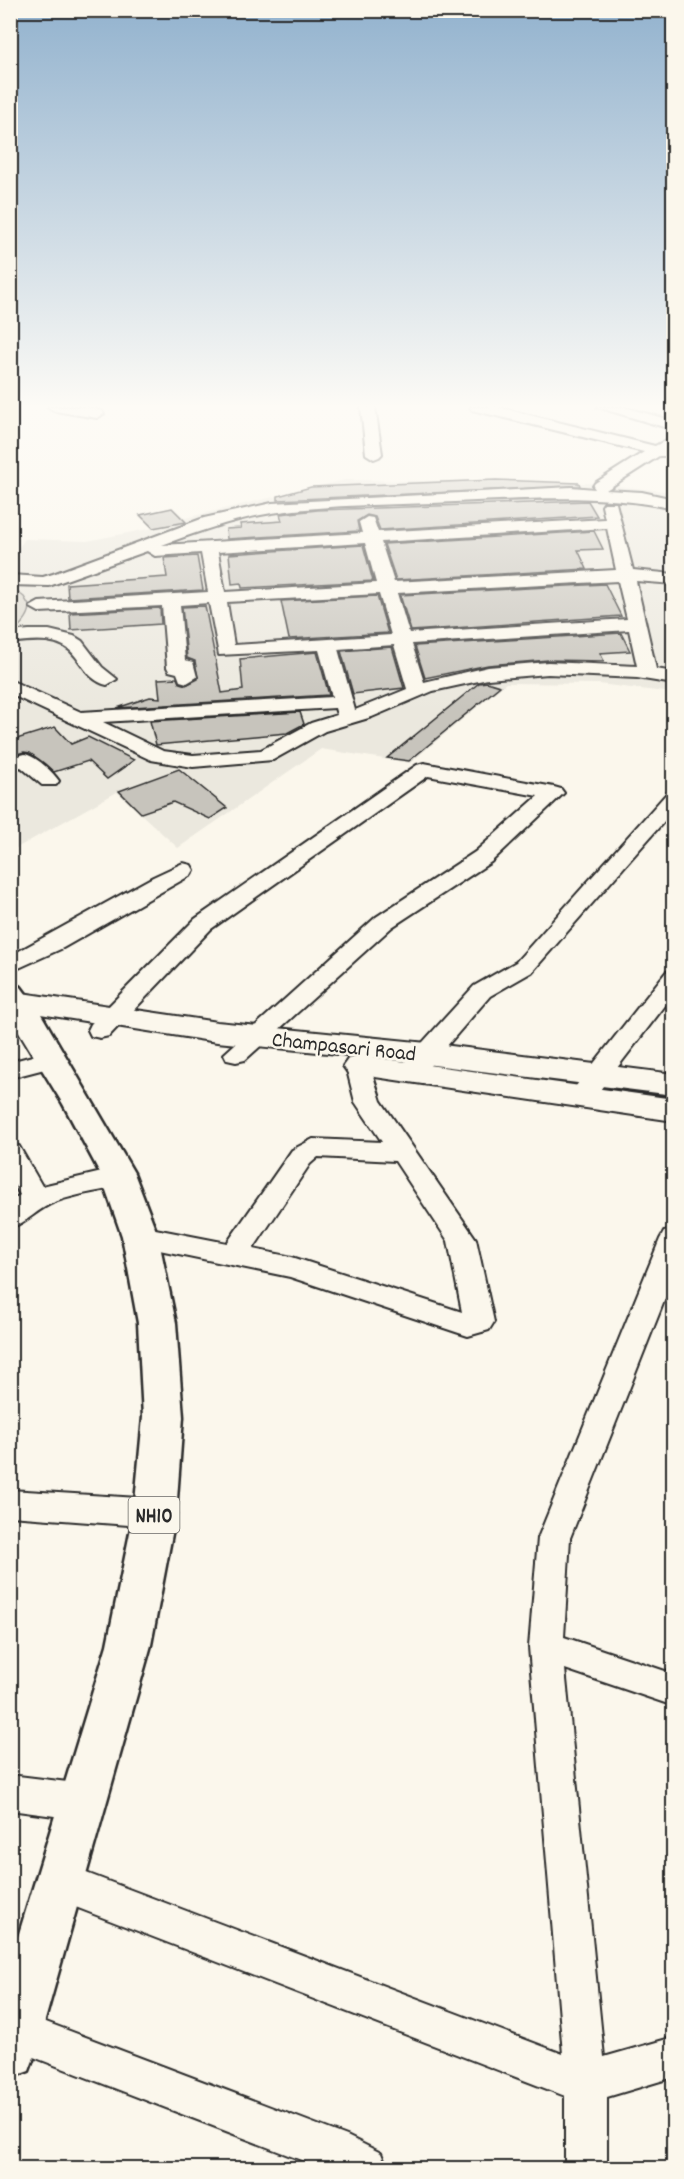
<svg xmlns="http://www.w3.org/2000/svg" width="684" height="2179" viewBox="0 0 684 2179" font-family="Dekko,sans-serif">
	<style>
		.built { fill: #ebe8de }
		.green { fill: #dddad0; stroke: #84827e; stroke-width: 1.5 }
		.building { fill: #c7c4bc; stroke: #2b2b2b; stroke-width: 1.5 }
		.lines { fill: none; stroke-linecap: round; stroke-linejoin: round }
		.minor-casing { stroke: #2b2b2b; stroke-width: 4 }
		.major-casing { stroke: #2b2b2b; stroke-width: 4 }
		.highway-casing { stroke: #2b2b2b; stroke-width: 5 }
		.minor { fill: #fbf7ec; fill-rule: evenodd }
		.major { fill: #fbf7ec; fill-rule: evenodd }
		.highway { fill: #fbf7ec; fill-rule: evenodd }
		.labels { text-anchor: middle; stroke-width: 5; stroke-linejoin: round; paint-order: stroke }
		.shield { fill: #fbf7ec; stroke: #696865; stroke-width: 1.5 }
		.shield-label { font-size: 21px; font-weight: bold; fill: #2b2b2b }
		.street-label { font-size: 22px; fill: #2b2b2b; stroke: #fbf7ec }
	</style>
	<rect width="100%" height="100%" fill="#fbf7ec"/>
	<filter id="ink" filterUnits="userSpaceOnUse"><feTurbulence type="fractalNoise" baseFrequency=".0167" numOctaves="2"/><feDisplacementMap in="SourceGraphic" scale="12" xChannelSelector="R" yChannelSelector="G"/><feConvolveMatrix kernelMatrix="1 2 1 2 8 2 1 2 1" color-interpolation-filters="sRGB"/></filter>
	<g filter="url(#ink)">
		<path class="built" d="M345,480L590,483L673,492V693L599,684L506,683L410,763L321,749L178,848L117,792L11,851L10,559L25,539L87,541L153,528L137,515L173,507L185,518Z"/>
		<path class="green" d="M11,587L24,597L30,607C29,618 20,626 11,633Z"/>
		<g class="building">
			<path d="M496,480L579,483L580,486L278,500V496L311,487Z"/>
			<path d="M588,501L597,516L380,530L375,517L367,515L357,521L359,531L227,539L226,529L241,528L240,524L282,521L280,514L318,510Z"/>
			<path d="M172,508L186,522L153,528L140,515Z"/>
			<path d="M594,531L603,549L578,550L587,569L396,580L384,544Z"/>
			<path d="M363,545L373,581L242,588L241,583L232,584L229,554Z"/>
			<path d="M197,556L203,590L68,598L67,584L167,577L164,558Z"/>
			<path d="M605,584L621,616L411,631L400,595Z"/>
			<path d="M377,596L388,633L289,639L281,601Z"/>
			<path d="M205,606L222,693L243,690L240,659L317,652L329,695L117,708L150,697L160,698L158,679L177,678L179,683L186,685L198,679L195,661L187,658L182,607Z"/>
			<path d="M160,608L161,624L71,630L70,613Z"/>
			<path d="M621,633L630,651L600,653L604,661L548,660L488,665L425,678L415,646Z"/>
			<path d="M392,647L404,688L353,694L341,651Z"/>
			<path d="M487,682L500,686L409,761L387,758L479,683Z"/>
			<path d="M300,712L304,724L287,733L156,745L150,721Z"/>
			<path d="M55,727L71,744L88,737L134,760L107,779L88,761L54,772L30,753L24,752L10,756V741Z"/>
			<path d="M179,769L227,808L210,819L173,802L141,813L119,791Z"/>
		</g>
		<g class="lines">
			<defs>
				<g id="minor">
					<path d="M48,407H85L102,411L104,414L97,418L55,411Z"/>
					<path d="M361,407H375L382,454L379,457L374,459L366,454Z"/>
					<path d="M470,407H497L655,446L674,436L670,456H659L606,490L642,492L674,499V509C601,493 528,499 455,502C394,505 332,504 272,513C234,519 198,532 162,545L362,533L359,522L367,517L373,518L378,532L605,519L602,506L604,503H616L633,570L674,574V584L636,581L656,669L674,672V684L637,678L548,674L488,679L433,691L372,717L325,731L273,760L193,767L151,760L10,694V680L81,712L332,697L319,650L219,655L209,603L180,605L185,660L193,662L197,677L187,683L180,681L177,673L169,671L167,667L162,606L39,612L30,607L39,602L208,592L201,553L155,556L147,551L49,586L10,585V575L43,577L53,574L204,518L272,503L571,487L595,489L593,486L595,483L644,452L472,410ZM607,528L616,570L394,582L381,542ZM365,543L376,583L225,592L218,552ZM618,581L627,619L409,633L397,593ZM379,594L391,635L234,645L227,602ZM629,630L637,666L548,662L488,667L424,682L412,644ZM394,645L407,689L355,710L338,649ZM335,708L337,715L311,723L261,750L193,755L163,751L103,722Z"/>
					<path d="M597,407H623L674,421V430Z"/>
					<path d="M29,630H49L74,636L82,641L102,667L117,679L107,685C91,681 86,670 76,657C61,636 33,640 10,643V632Z"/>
					<path d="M25,754C37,757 52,771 59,781L56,785H42L21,767L10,770V758Z"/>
					<path d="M424,763L554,787L561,789L564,793L491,862L392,927L245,1060L236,1062L227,1060L224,1054L376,917L475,852L538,796L428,776L211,929L109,1036L100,1038L91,1036L88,1030L91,1024L195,919L417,765Z"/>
					<path d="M674,791V810L532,972L490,996L421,1076L412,1078L403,1076L399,1070L403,1064L474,986L516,962L667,793Z"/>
					<path d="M183,863L191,865L194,870L191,875L63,948L10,972V956L153,877Z"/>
					<path d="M674,970V994L590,1103L581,1106L572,1103L568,1097L572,1091L666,972Z"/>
					<path d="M51,1051L60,1053L64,1059L60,1065L10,1078V1062Z"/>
					<path d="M359,1058L368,1060L381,1101L476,1239L494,1322L489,1330L468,1336L290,1277L140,1246L130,1243L126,1236L130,1229L140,1226L227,1243L292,1150L313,1139L382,1142L355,1102L346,1066L350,1060ZM318,1157L395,1161L448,1241L462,1312L292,1257L253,1249L310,1164Z"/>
					<path d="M10,1144L19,1146L42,1186L119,1168L129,1170L132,1177L129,1184C104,1191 78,1193 55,1202C38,1208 27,1223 10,1228V1201L20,1195L10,1178Z"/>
					<path d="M674,1229V1276L570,1538L564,1637L674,1674V1706L565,1669L604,2057L674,2037V2077L607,2097V2168H565V2096L60,1901L47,1895L41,1882L47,1869L60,1863L563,2054L529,1647L538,1538L660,1239L664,1232Z"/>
					<path d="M10,1490L155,1499L166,1503L171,1513L166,1523L155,1527L10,1516Z"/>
					<path d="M10,1775L84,1784L97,1790L102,1802L97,1814L84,1820L10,1810Z"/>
					<path d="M17,2011L347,2136L381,2153L387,2168H322L10,2048V2014Z"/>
				</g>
				<path id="major" d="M15,992L217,1022L427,1043L674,1074V1095L370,1057L674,1099V1121L348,1073L343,1066L348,1059L358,1056L217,1042L15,1010L10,1009V993Z"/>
				<path id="highway" d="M10,984L21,987L41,1014L134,1173L158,1236L176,1323L183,1417L176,1513L151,1645L36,2052L29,2071L10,2078V1963L107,1645L134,1513L143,1417L138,1323L122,1236L100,1173L63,1104L10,1017Z"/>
			</defs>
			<use href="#minor" class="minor-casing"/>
			<use href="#major" class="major-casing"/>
			<use href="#highway" class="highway-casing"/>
			<use href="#minor" class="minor"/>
			<use href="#major" class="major"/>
			<use href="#highway" class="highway"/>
		</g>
	</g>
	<linearGradient id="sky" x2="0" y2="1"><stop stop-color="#92b2ce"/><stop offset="0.57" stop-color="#fdfbf6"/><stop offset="1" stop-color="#fdfbf6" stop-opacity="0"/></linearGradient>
	<rect width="684" height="713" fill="url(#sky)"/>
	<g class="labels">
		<rect class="shield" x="128.5" y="1497" width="51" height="36" rx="4.5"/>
		<g class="shield-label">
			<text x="154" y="1522">NH10</text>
		</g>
		<g class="street-label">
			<text transform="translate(344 1045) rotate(6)" y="8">Champasari Road</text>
		</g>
	</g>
	<rect width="684" height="2179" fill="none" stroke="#fbf7ec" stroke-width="36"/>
	<rect x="18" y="18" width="648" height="2143" fill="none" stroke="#2b2b2b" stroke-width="2" filter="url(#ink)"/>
</svg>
